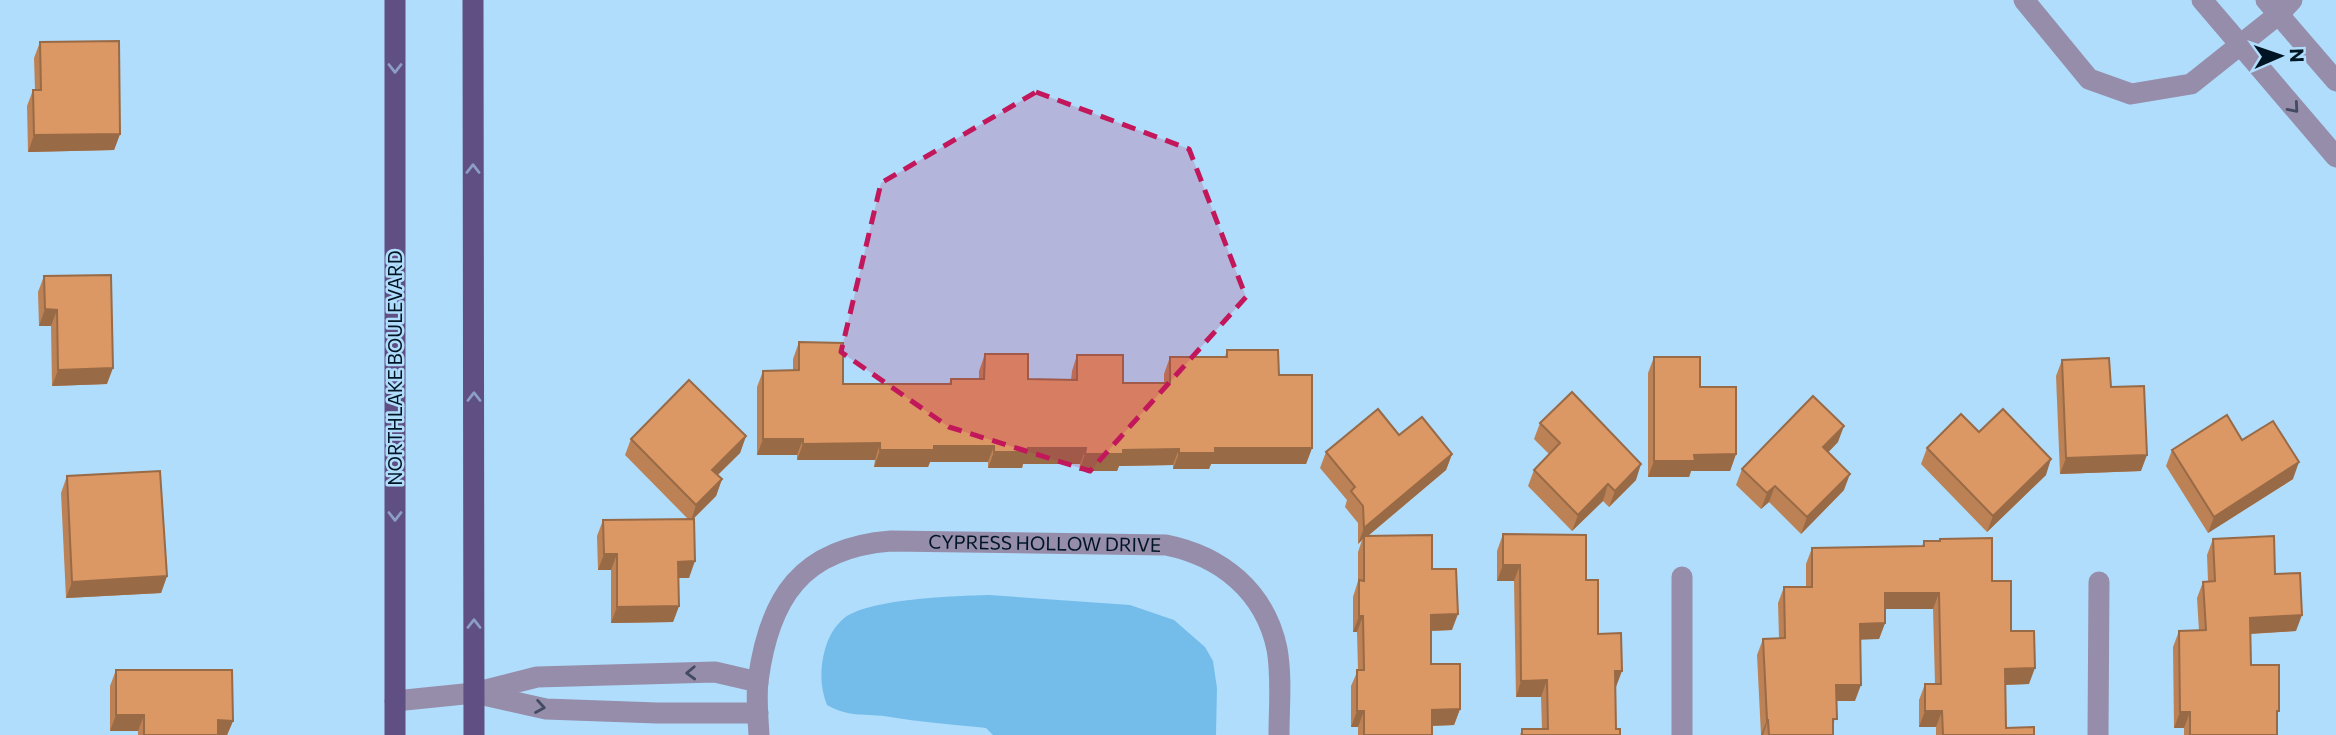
<svg xmlns="http://www.w3.org/2000/svg" width="2336" height="735" viewBox="0 0 2336 735" font-family="Commissioner,sans-serif">
	<style>
		.water { fill: #74bdeb }
		.lines { fill: none; stroke-linecap: round; stroke-linejoin: round }
		.minor { stroke: #958daa; stroke-width: 21 }
		.major { stroke: #5f4f83; stroke-width: 21 }
		.wall { fill: #bc8256 }
		.shaded-wall { fill: #996a46 }
		.building { fill: #db9764; stroke: #996a46; stroke-width: 2 }
		.oneway { stroke: #8c9dc6 }
		.oneway2 { stroke: #434b60 }
		.marked { fill: #c2185b; fill-opacity: 0.2; stroke: #c2185b; stroke-width: 5; stroke-dasharray: 14 9; stroke-linejoin: round }
		.labels { text-anchor: middle; stroke-width: 5; stroke-linejoin: round; paint-order: stroke }
		.street-label { font-size: 19px; fill: #001523; stroke: #b0ddfc }
	</style>
	<rect width="100%" height="100%" fill="#b0ddfc"/>
	<path class="water" d="M989,595L1130,605L1174,620L1205,647L1213,661L1217,688L1216,735H993L986,728L977,727C948,724 919,722 890,717C866,713 849,718 827,705C821,690 820,674 823,658C826,643 831,630 842,620C865,598 958,596 989,595Z"/>
	<g class="lines">
		<g class="minor">
			<path d="M2024,0L2089,79L2131,94L2191,84L2279,14L2292,0"/>
			<path d="M2202,0L2336,157"/>
			<path d="M2266,0L2336,81"/>
			<path d="M1682,577V735"/>
			<path d="M479,694L546,709L657,713H758"/>
			<path d="M395,701L474,693L537,677L715,672L758,682"/>
			<path id="s1" d="M759,735C758,718 756,698 758,681C769,598 801,548 891,541L1166,545C1221,556 1265,591 1277,649C1282,677 1279,707 1279,735"/>
			<path d="M2098,735L2099,582"/>
		</g>
		<g class="major">
			<path d="M395,0V735"/>
			<path d="M473,0L474,735"/>
		</g>
	</g>
	<g class="wall">
		<path d="M40,42L120,134L114,150L28,152L27,106L33,90H35L34,58Z"/>
		<path d="M44,276L107,384L52,386L51,326H39L38,292Z"/>
		<path d="M799,342L843,384H949L951,379H979V371L985,354L1028,379L1071,380L1072,371L1077,355L1123,383H1164V374L1170,357H1225L1227,350L1279,375L1312,448L1306,464H1211L1209,469H1173V465L1119,466L1117,471H1079L1080,464H1023L1022,468H988V462H930L928,467H874L875,460H797V455H757V387L763,371L793,370V359Z"/>
		<path d="M1654,357L1700,387L1736,454L1730,471H1691L1689,477H1648V373Z"/>
		<path d="M2062,360L2111,387L2141,471L2060,474L2056,376Z"/>
		<path d="M1540,423L1636,480L1609,507L1603,501L1572,531L1528,486L1534,470L1549,454L1534,439Z"/>
		<path d="M1979,432L2046,475L1987,532L1921,464L1927,448Z"/>
		<path d="M1399,435L1452,454L1446,470L1368,536L1432,569L1452,630L1431,631V664L1460,709L1454,725L1432,726V735H1358V727H1351V686L1358,670L1357,632H1353V597L1358,581V552L1362,540L1358,544V523L1345,507L1347,500L1320,468L1326,452Z"/>
		<path d="M746,436L740,453L718,475L722,479L716,496L693,519L689,578H679V606L673,622L611,623V570H598L597,536L603,520L688,519L625,455L631,439Z"/>
		<path d="M2242,440L2293,479L2208,533L2166,466L2172,450Z"/>
		<path d="M1838,442L1828,452L1844,490L1801,534L1769,502L1761,509L1736,485L1742,469Z"/>
		<path d="M67,476L167,576L161,593L66,598L61,493Z"/>
		<path d="M1503,534L1586,580L1598,634L1616,687V729L1620,735H1520L1522,729H1542L1541,697H1516L1514,581H1497V551Z"/>
		<path d="M1940,539L1992,581L2011,631L2029,684L2005,685L2006,728L2034,735H1936V727H1919V700L1925,684H1935L1933,609H1885V623L1879,639H1860L1855,701H1836L1833,735H1761L1757,655L1763,639L1779,638L1778,603L1784,587H1806V564L1812,548L1922,546L1924,541H1939Z"/>
		<path d="M2213,539L2275,574L2296,631L2251,634V665L2277,716V735H2184V728H2174L2173,647L2179,631H2199L2197,598L2203,582L2208,581L2207,555Z"/>
		<path d="M116,670L233,721L227,735H138V731H110V686Z"/>
	</g>
	<g class="shaded-wall">
		<path d="M120,134L114,150L28,152L34,135Z"/>
		<path d="M45,309L57,310L51,326H39Z"/>
		<path d="M113,368L107,384L52,386L58,370Z"/>
		<path d="M1844,426L1838,442L1817,464L1823,447Z"/>
		<path d="M746,436L740,453L706,486L712,470Z"/>
		<path d="M763,439H803L797,455H757Z"/>
		<path d="M880,443L875,460H797L803,444Z"/>
		<path d="M934,446H994L988,462H930L928,467H874L880,450Z"/>
		<path d="M1028,448H1086L1080,464H1023L1022,468H988L994,452Z"/>
		<path d="M1215,448H1312L1306,464H1211L1209,469H1173L1179,453Z"/>
		<path d="M1179,449L1173,465L1119,466L1117,471H1079L1085,454L1123,450Z"/>
		<path d="M1452,454L1446,470L1364,539V536L1362,540L1358,544L1364,528Z"/>
		<path d="M1736,454L1730,471H1691L1689,477H1648L1654,461L1694,455Z"/>
		<path d="M2147,455L2141,471L2060,474L2066,458Z"/>
		<path d="M2051,459L2046,475L1987,532L1993,516Z"/>
		<path d="M2299,462L2293,479L2208,533L2214,517Z"/>
		<path d="M1641,464L1636,480L1609,507L1615,491Z"/>
		<path d="M1850,474L1844,490L1801,534L1807,517Z"/>
		<path d="M722,479L716,496L691,521L696,505Z"/>
		<path d="M1608,484L1603,501L1572,531L1578,515Z"/>
		<path d="M1775,486L1769,502L1761,509L1767,493Z"/>
		<path d="M604,554H617L611,570H598Z"/>
		<path d="M695,561L689,578H672L678,562Z"/>
		<path d="M1503,565H1520L1514,581H1497Z"/>
		<path d="M167,576L161,593L66,598L72,582Z"/>
		<path d="M1885,593H1939L1933,609H1879Z"/>
		<path d="M679,606L673,622L611,623L617,607Z"/>
		<path d="M1458,614L1452,630L1425,631L1431,615Z"/>
		<path d="M2302,615L2296,631L2245,634L2250,618Z"/>
		<path d="M1359,616H1363L1357,632H1353Z"/>
		<path d="M1885,623L1879,639L1854,640L1860,624Z"/>
		<path d="M2035,668L2029,684L1999,685L2005,669Z"/>
		<path d="M1615,671H1622L1616,687H1609Z"/>
		<path d="M1547,680L1541,697H1516L1521,681Z"/>
		<path d="M1836,685H1861L1855,701H1830Z"/>
		<path d="M1460,709L1454,725L1426,726L1432,710Z"/>
		<path d="M1357,711H1364L1358,727H1351Z"/>
		<path d="M1925,711H1942L1936,727H1919Z"/>
		<path d="M2180,712H2190L2184,728H2174Z"/>
		<path d="M116,715H144L138,731H110Z"/>
		<path d="M218,720L233,721L227,735H212Z"/>
		<path d="M1767,720H1768L1763,735H1761Z"/>
	</g>
	<g class="building">
		<path d="M119,41L120,134L34,135L33,90H41L40,42Z"/>
		<path d="M111,275L113,368L58,370L57,310L45,309L44,276Z"/>
		<path d="M799,342L843,343V384H951V379H984L985,354H1028V379L1077,380V355H1123V383H1170V357H1227V350H1278L1279,375H1312V448H1215V453H1179V449L1123,450V454H1085L1086,448H1028V452H994V446H934V450H880V443L803,444V439H763V371L799,370Z"/>
		<path d="M1654,357H1700V387H1736V454L1694,455L1695,461H1654Z"/>
		<path d="M2109,358L2111,387L2144,386L2147,455L2066,458L2062,360Z"/>
		<path d="M689,380L746,436L712,470L722,479L696,505L631,439Z"/>
		<path d="M1572,392L1641,464L1615,491L1608,484L1578,515L1534,470L1560,443L1540,423Z"/>
		<path d="M1813,396L1844,426L1823,447L1850,474L1807,517L1775,486L1767,493L1742,469Z"/>
		<path d="M1378,409L1399,435L1422,417L1452,454L1364,528L1363,506L1351,491L1355,487L1326,452Z"/>
		<path d="M2003,409L2051,459L1993,516L1927,448L1961,414L1979,432Z"/>
		<path d="M2227,415L2242,440L2273,421L2299,462L2214,517L2172,450Z"/>
		<path d="M160,471L167,576L72,582L67,476Z"/>
		<path d="M694,519L695,561L678,562L679,606L617,607V554H604L603,520Z"/>
		<path d="M1503,534L1586,535V580H1598V634L1621,633L1622,671H1615L1616,729H1620V735H1522V729H1548L1547,680L1521,681L1520,565H1503Z"/>
		<path d="M1432,535V569H1456L1458,614L1431,615V664H1460V709L1432,710V735H1364V711H1357V670H1364L1363,616H1359V580L1364,581V536Z"/>
		<path d="M2274,536L2275,574L2300,573L2302,615L2250,618L2251,665H2279V711H2277V735H2190V712H2180L2179,631L2206,630L2203,582L2215,581L2213,539Z"/>
		<path d="M1992,538V581H2011V631H2034L2035,668L2005,669L2006,728L2034,727V735H1943L1942,711H1925V684H1941L1939,593H1885V623L1860,624L1861,685H1836L1837,719H1833V735H1769L1768,720H1767L1763,639L1785,638L1784,587H1812V548L1924,546V541H1940V539Z"/>
		<path d="M116,670H232L233,721L218,720V735H144V715H116Z"/>
	</g>
	<defs><path id="oneway-chevron" d="M-2-3.5L2.5 0L-2 3.5" fill="none" stroke-width="1.6" stroke-linecap="round" stroke-linejoin="round" transform="scale(1.75)"/></defs>
	<g class="oneway">
		<use href="#oneway-chevron" transform="translate(395 68) rotate(90)"/>
		<use href="#oneway-chevron" transform="translate(473 169) rotate(-90)"/>
		<use href="#oneway-chevron" transform="translate(474 397) rotate(-90)"/>
		<use href="#oneway-chevron" transform="translate(395 516) rotate(90)"/>
		<use href="#oneway-chevron" transform="translate(474 624) rotate(-90)"/>
	</g>
	<g class="oneway2">
		<use href="#oneway-chevron" transform="translate(2294 108) rotate(49)"/>
		<use href="#oneway-chevron" transform="translate(691 673) rotate(178)"/>
		<use href="#oneway-chevron" transform="translate(540 707) rotate(10)"/>
	</g>
	<path class="marked" d="M1036,92L1189,149L1246,297L1090,471L949,427L841,352L881,183Z"/>
	<g class="labels">
		<g class="street-label">
			<text transform="translate(395 368) rotate(-90)" y="7">NORTHLAKE BOULEVARD</text>
			<text dy="7" stroke="none"><textPath href="#s1" startOffset="422">CYPRESS HOLLOW DRIVE</textPath></text>
		</g>
	</g>
	<g transform="translate(2280 56) rotate(88)" stroke="#b0ddfc" stroke-width="5" paint-order="stroke">
	<path d="M0-5L12 26L0 18L-12 26Z" fill="#001523"/>
	<text y="-10" font-size="19" font-weight="bold" text-anchor="middle" fill="#001523">N</text>
	</g>
</svg>
